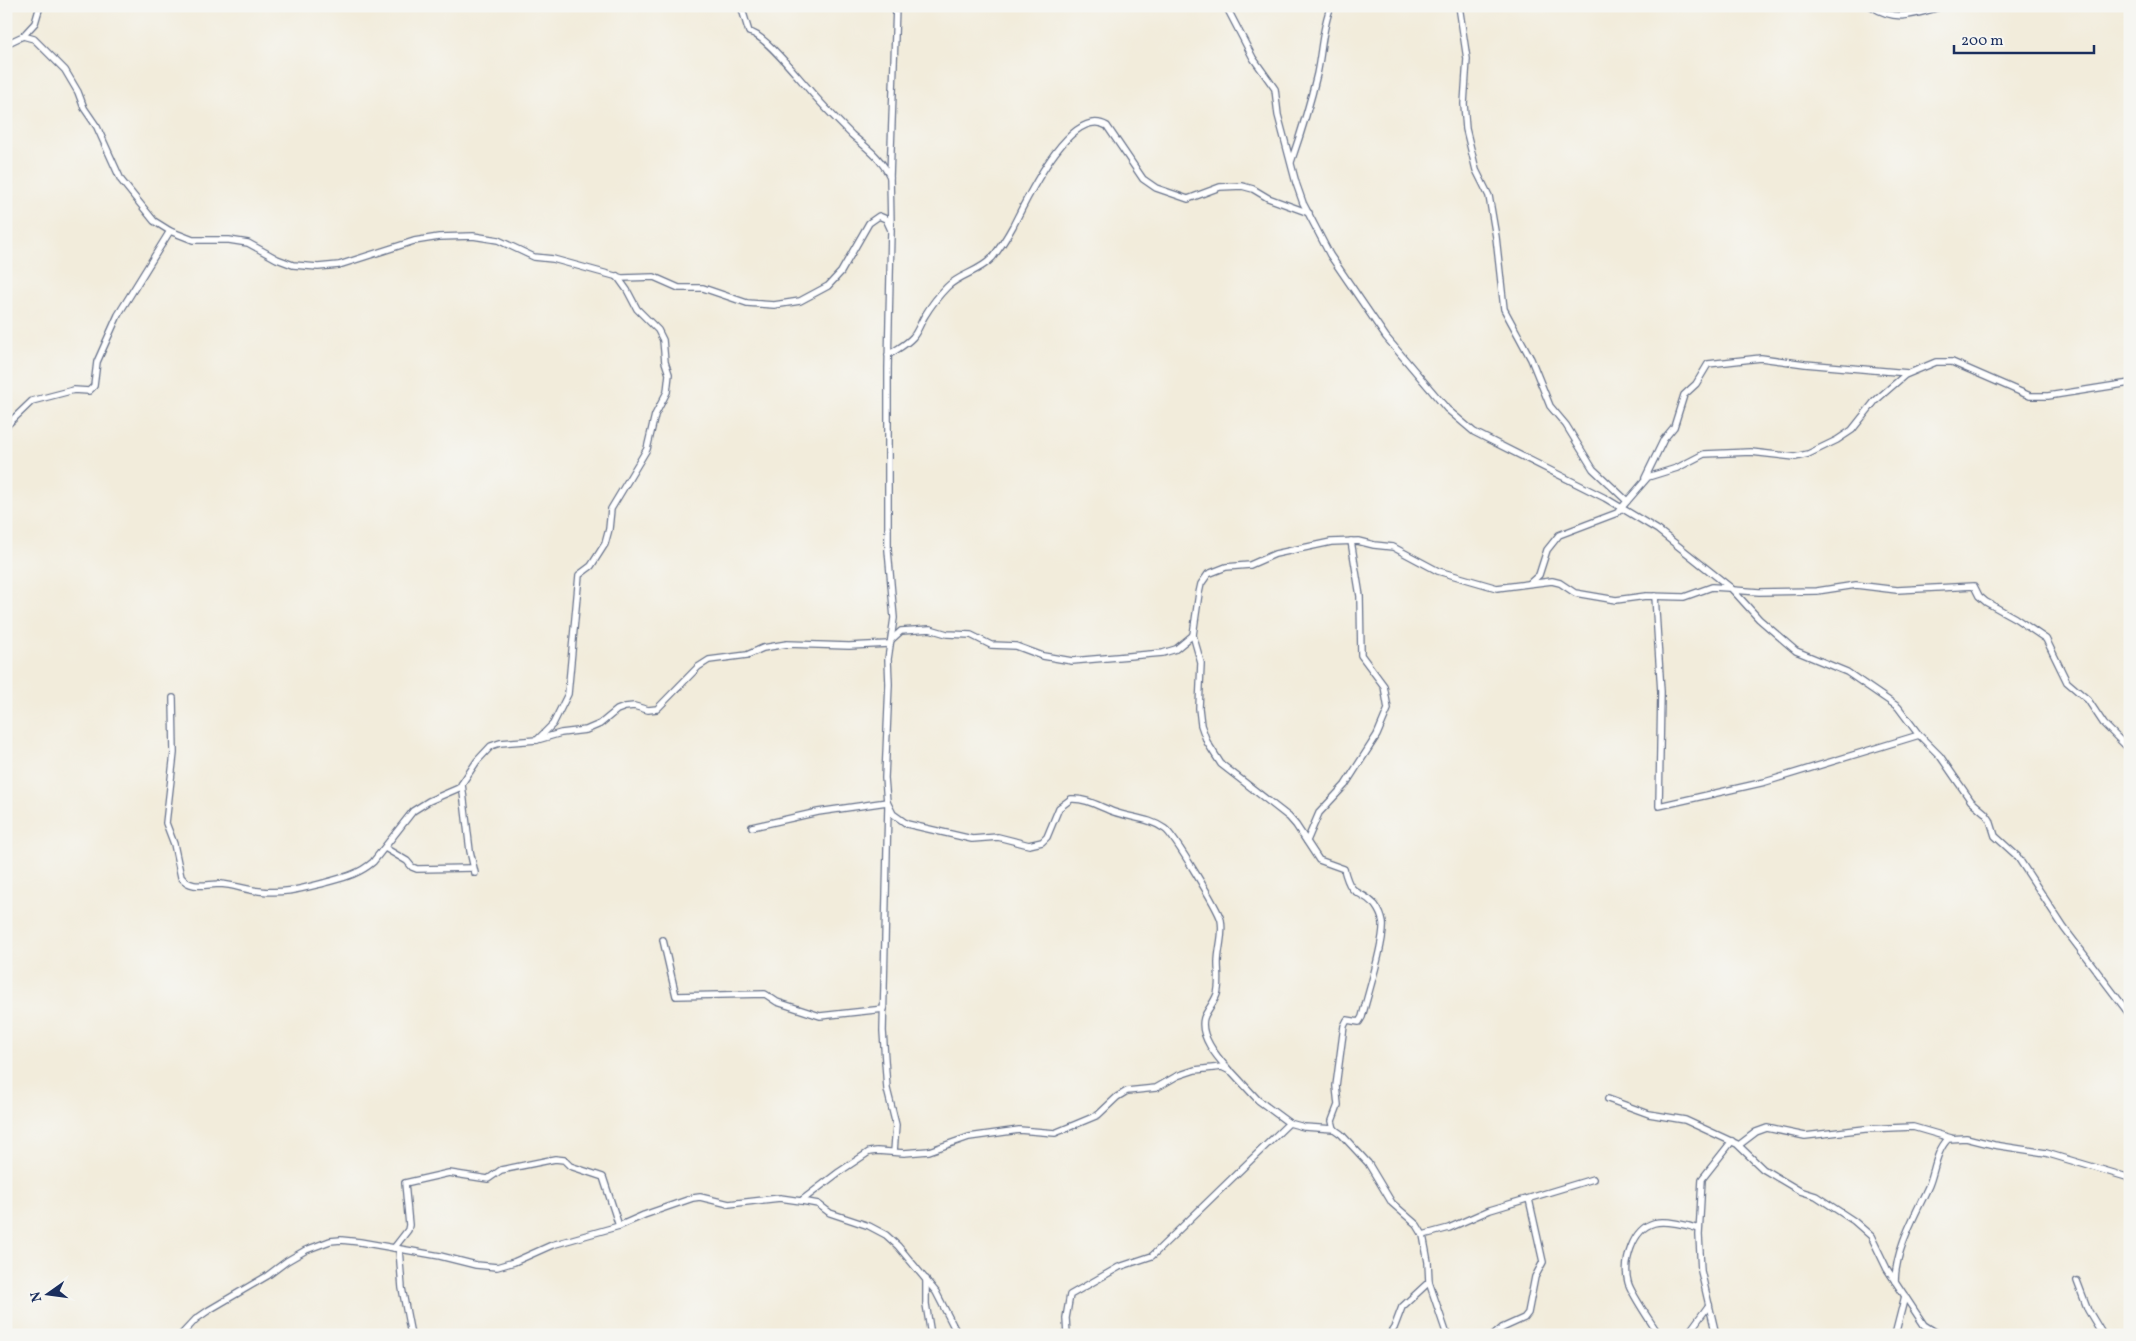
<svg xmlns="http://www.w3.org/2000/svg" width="2136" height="1341" viewBox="0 0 2136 1341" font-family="Vollkorn,serif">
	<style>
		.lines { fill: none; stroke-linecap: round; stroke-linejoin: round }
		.minor-casing { stroke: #66718a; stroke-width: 8 }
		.minor { stroke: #fff; stroke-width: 5.5 }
	</style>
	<rect width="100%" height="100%" fill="#f6f6f2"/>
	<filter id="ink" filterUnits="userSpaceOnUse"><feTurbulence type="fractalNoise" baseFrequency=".02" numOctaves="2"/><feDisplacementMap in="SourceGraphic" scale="10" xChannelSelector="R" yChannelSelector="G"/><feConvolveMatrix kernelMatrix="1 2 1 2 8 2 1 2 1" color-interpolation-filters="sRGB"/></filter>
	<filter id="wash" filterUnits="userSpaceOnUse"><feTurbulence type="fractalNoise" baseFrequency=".0096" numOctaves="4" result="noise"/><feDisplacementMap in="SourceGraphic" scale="20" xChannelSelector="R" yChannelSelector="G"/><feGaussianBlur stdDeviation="1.12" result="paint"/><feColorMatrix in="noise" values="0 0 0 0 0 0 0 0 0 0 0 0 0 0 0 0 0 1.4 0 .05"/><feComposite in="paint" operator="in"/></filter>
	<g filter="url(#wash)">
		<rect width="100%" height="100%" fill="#f2ecdb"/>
	</g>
	<g filter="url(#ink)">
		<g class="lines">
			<defs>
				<g id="minor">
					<path d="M741,6L749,32C764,34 796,75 807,87C821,104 837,120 852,135C867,148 882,159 890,177"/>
					<path d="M1226,6L1253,58L1275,89L1278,115L1296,183L1303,203L1330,255L1386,337L1447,409L1474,432L1605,498L1658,530L1731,588L1759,619L1796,651L1847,672L1898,707L1919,735L1940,756L1971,801L1985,813L1990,820L1995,836L2017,856L2064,928L2130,1015"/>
					<path d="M1459,6L1467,59L1464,104L1466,129L1476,170L1489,196L1496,237L1504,309L1531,359L1550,406L1566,425L1593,469L1627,501"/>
					<path d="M1871,6C1897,23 1915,14 1943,6"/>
					<path d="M23,36L35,23L40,6"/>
					<path d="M6,44L23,36L34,39L65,70L78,92L84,108L97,127L121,180L154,221L170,231L193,240H229L248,243L277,259L293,265L318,267L339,265L414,241L439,237L473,236L498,240L534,257L553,259L622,278L654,277L679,288H703L747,303L774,305L800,301L828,286L841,272L869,223L879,216L886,219L891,230L888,368V550L894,618L888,659L889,684L885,778L887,802L893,814L907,824L972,839L998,837L1029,845L1042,842L1047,837L1059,808L1071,799C1086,798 1100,807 1114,812C1131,818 1150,818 1165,829C1174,835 1218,909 1221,920C1224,935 1218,948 1218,963C1218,973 1220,984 1217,994C1214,1003 1207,1010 1204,1018C1199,1036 1217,1057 1228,1069"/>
					<path d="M1291,162C1301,133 1310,104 1317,74C1322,51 1322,28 1331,6"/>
					<path d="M891,226L890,177L896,6"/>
					<path d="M888,355C897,349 906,345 913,337C918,331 920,324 924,317C930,307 939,295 947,287C960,274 979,272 992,258C1000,248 1007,237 1013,226C1025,203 1070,104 1107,126L1143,179L1156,188L1188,199L1220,187L1242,186L1253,189L1268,198L1309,213"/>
					<path d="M6,426L32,401L74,390L89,391L94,386L97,362L118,315L170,231"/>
					<path d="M1645,478L1664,439L1674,427L1684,395L1696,384L1708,364L1761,358L1805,364L1908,373"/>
					<path d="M1530,583L1539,575L1547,550L1559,535L1617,513L1648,477L1677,468L1704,454L1751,452L1795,457L1808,454L1837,440L1852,430L1875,401L1905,375L1936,362H1952L2030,396H2048L2130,383"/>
					<path d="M1733,590L1759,592L1817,591L1856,585L1897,590L1974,586L1979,596L1986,602L2015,618L2046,639L2067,682L2088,700L2104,724L2130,750"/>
					<path d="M1655,596L1661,692L1659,806L1765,782L1919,735"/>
					<path d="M1193,635L1201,663L1199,708L1201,725L1207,742L1221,764L1289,817L1296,825L1319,860L1344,869C1352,900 1358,887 1375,905C1378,909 1382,917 1383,923C1385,941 1367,997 1362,1017L1359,1022L1347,1020L1344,1026L1336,1086L1338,1105L1332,1121L1334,1129"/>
					<path d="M891,640L901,631L930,629L947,634L971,635L991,645L1016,646L1043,656L1072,661L1163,653L1176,649L1193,635L1199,593L1201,584L1208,574L1226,567L1250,565L1275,554L1331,542L1358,541L1374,545L1393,547L1438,571L1497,588L1552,581L1560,583L1575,593L1616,600L1646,596L1684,597L1712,587L1729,588"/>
					<path d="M173,698L174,753L166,823L174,844L181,877C191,890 206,884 221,884C234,885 246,890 259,891C284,894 300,889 324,883C342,878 358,875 373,862L413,811L429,801L459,788L477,761L491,746L500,743L537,740L561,733L586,730L600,724L617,710L625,707L634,706L648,710L657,709L698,667L709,660L747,655L763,648L787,644L849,646L889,644"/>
					<path d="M537,740L553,724L568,694L579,575L591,566L605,544L609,529L611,509L647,449L655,415L667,392L669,374L665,362L663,340L658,330L637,309L627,290L617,276"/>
					<path d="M462,784L470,851L475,873"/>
					<path d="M888,806L883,1031L887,1089L896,1125L894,1152"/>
					<path d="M752,827L818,812L887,802"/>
					<path d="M1307,841L1319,813L1345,785L1377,735L1388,709L1384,686L1361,655L1360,596L1351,541"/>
					<path d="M385,848L407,861L412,867L417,869L473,868"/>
					<path d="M663,940L676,996L765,994L777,1002L820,1016L884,1009"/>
					<path d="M1608,1099L1649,1114L1685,1120L1737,1144L1763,1169L1800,1191L1816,1196L1854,1221L1871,1236L1887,1269L1924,1325L1940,1335"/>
					<path d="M1739,1145L1756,1132L1767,1128L1805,1136L1865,1129L1913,1127L1951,1138"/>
					<path d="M802,1201L818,1204L830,1213L869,1226L886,1235L898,1246L936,1292L956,1331L966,1335"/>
					<path d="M1423,1235L1449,1228L1490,1210L1593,1179"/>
					<path d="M394,1248L408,1230L409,1225L405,1183L449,1173L488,1179L501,1170L555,1159L564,1160L570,1166L603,1177L619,1226"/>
					<path d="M399,1249L402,1288L411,1335"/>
					<path d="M926,1279V1304L931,1335"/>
					<path d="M1895,1281C1896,1247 1915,1216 1929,1185C1935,1170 1936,1151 1948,1139L1966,1138L1994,1145L2046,1153L2130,1178"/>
					<path d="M2077,1281L2088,1310L2103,1335"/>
					<path d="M181,1335L196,1319L209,1310L267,1276L287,1261L306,1250L330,1241L341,1240L360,1242L440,1256L476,1265L497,1267L514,1262L552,1245L619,1226L644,1215L693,1198L700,1197L729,1204L780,1198L801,1201L839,1172L869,1152L877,1151L904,1153L929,1151L969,1137L1019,1130L1055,1133L1098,1115L1117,1097L1127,1091L1156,1088L1177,1076L1195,1070L1222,1067L1232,1072L1258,1100L1289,1123L1304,1127L1334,1129L1341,1134L1368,1163L1392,1203L1417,1225L1423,1235L1428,1262L1429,1282L1447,1335"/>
					<path d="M1067,1335L1066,1318L1070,1295L1119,1267L1152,1256L1289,1123"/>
					<path d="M1389,1335L1394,1328L1402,1307L1429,1282"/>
					<path d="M1494,1335L1502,1328L1524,1318L1528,1313L1535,1277L1543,1262L1529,1199"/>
					<path d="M1659,1335C1653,1325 1630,1292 1628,1282C1623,1263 1632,1229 1654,1223C1665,1220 1688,1225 1699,1229"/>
					<path d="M1687,1335L1709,1305"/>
					<path d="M1716,1335L1701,1271L1699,1235L1702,1179L1732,1141"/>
					<path d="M1895,1335L1905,1296"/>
				</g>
			</defs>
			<use href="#minor" class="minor-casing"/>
			<use href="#minor" class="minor"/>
		</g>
	</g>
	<rect width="2136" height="1341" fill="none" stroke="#f6f6f2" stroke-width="25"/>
	<g transform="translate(48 1294) rotate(256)" stroke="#f6f6f2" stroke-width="4" paint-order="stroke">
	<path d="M0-4L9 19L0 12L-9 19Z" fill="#1b2f5e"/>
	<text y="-8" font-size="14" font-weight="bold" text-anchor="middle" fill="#1b2f5e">N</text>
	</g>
	<path d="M1954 45v8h140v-8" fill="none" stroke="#1b2f5e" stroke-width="2.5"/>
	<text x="1961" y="45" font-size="15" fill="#1b2f5e" stroke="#f6f6f2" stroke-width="4" paint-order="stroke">200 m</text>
</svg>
